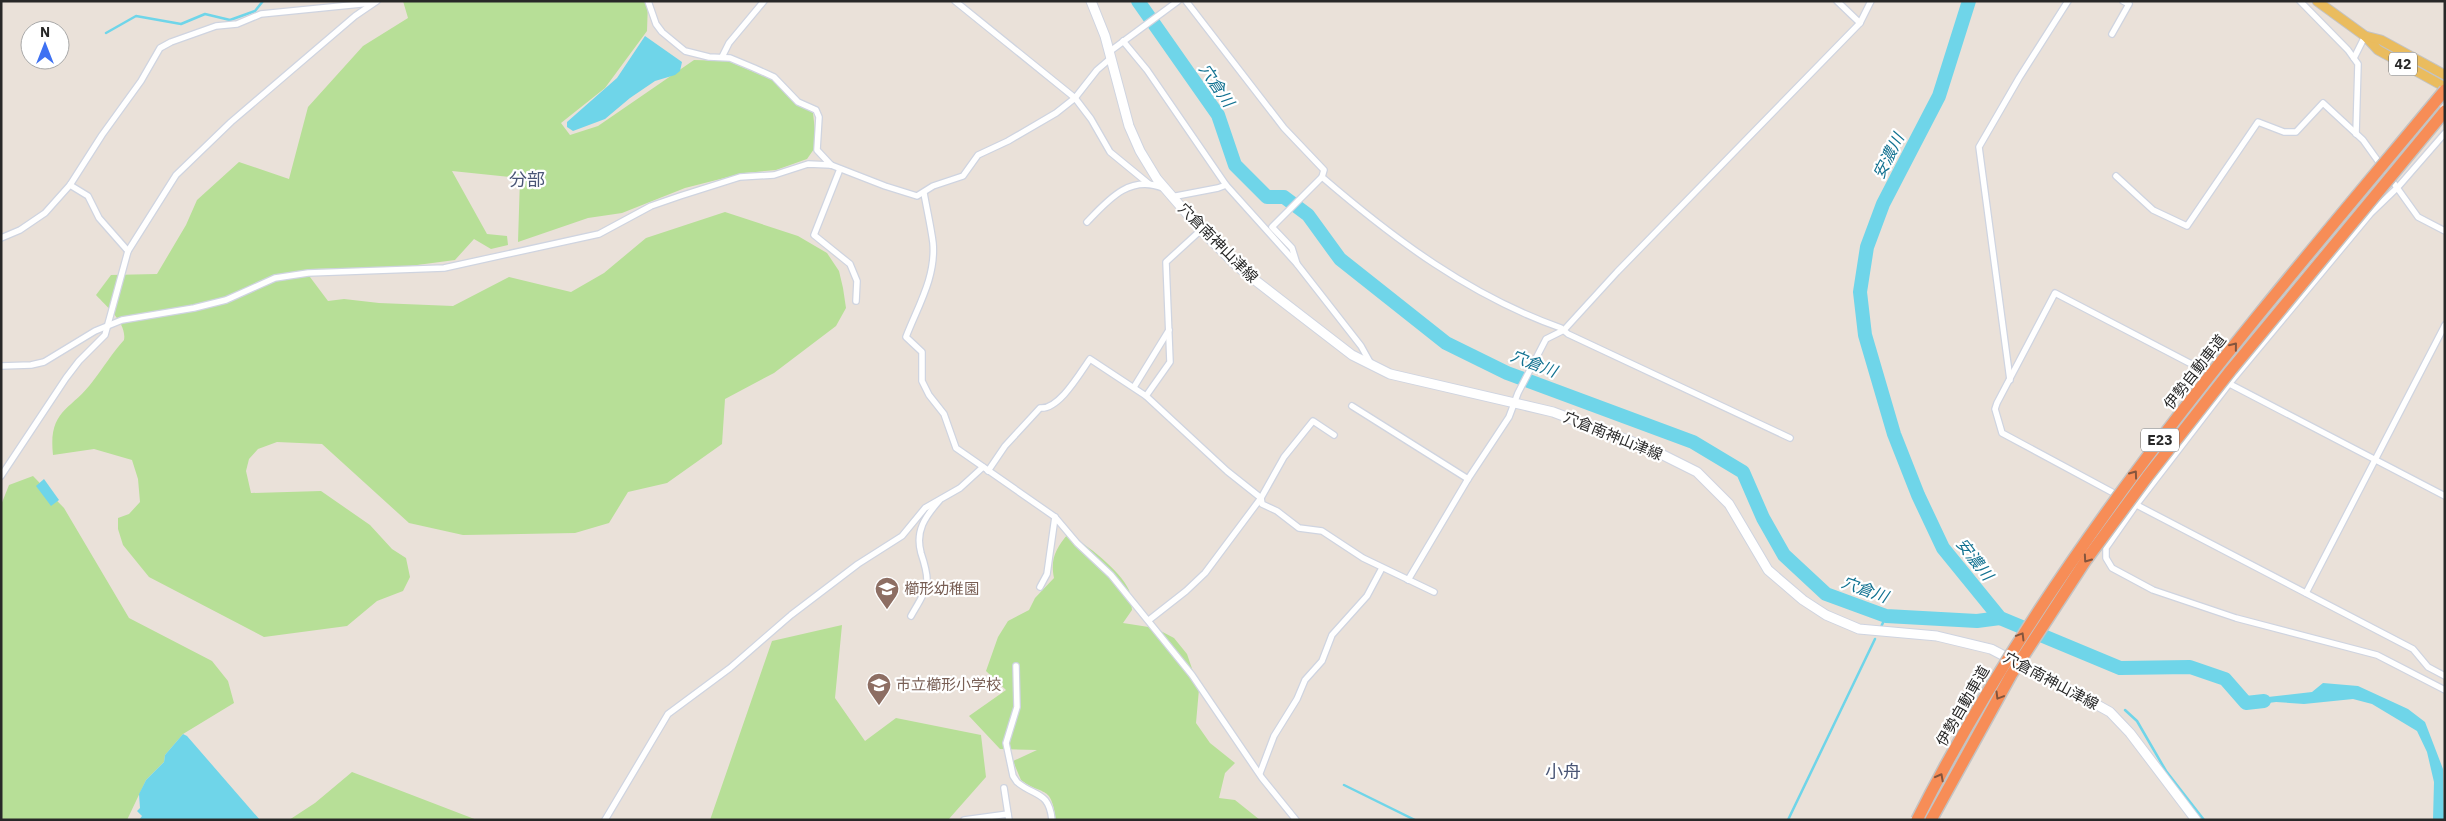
<svg xmlns="http://www.w3.org/2000/svg" width="2446" height="821" viewBox="0 0 2446 821" font-family="'IBM Plex Sans','Noto Sans JP',sans-serif">
	<style>
		.green { fill: #b7df97 }
		.water { fill: #6fd5e9 }
		.lines { fill: none; stroke-linecap: round; stroke-linejoin: round }
		.stream { stroke: #6fd5e9; stroke-width: 2.5 }
		.river { stroke: #6fd5e9; stroke-width: 14 }
		.minor-casing { stroke: #cfd4e0; stroke-width: 8 }
		.secondary-casing { stroke: #cfd4e0; stroke-width: 11 }
		.primary-casing { stroke: #c3c3c3; stroke-width: 11 }
		.minor { stroke: #fff; stroke-width: 5.5 }
		.secondary { stroke: #fff; stroke-width: 9 }
		.primary { stroke: #eabc5e; stroke-width: 9 }
		.motorway-bridge-casing { stroke: #c3c3c3; stroke-width: 14; stroke-linecap: butt }
		.motorway-bridge { stroke: #f78d57; stroke-width: 11 }
		.oneway { stroke: #85553d }
		.labels { text-anchor: middle; stroke-width: 4.5; stroke-linejoin: round; paint-order: stroke }
		.shield { fill: #fff; stroke: #686868; stroke-width: 1 }
		.shield-label { font-size: 14px; font-weight: bold; fill: #282828 }
		.street-label { font-size: 15px; fill: #282828; stroke: #fff }
		.education-label { font-size: 15px; fill: #785e54; stroke: #fff; text-anchor: start }
		.water-label { font-size: 16px; font-style: italic; fill: #127291; stroke: #fff }
		.quarter-label { font-size: 18px; fill: #4a5676; stroke: #fff }
	</style>
	<rect width="100%" height="100%" fill="#eae1d9"/>
	<g class="green">
		<path d="M403,1H648L647,31L605,88L561,123L570,135L598,126L694,60L728,61L773,80L796,102L813,113L815,131L814,149L807,159L776,170L744,173L685,188L622,213L588,218L518,242L520,178L452,171L487,234L507,236L508,245L491,249L474,239L455,260L402,267L310,269V277L328,301L344,299L379,303L453,306L509,277L571,292L604,273L646,238L725,212L798,236L827,253L839,271L843,288L846,308L836,326L774,373L725,399L722,444L667,483L628,492L609,523L575,533L463,535L409,523L322,444L277,442L258,449L249,459L246,471L251,493L321,491L370,525L392,549L406,558L410,577L403,591L377,601L347,626L264,637L149,577L123,545L118,529V518L129,514L140,502L138,479L132,460L94,449L53,455C48,409 71,411 93,381C104,367 112,353 124,340C127,323 107,307 96,295L111,275L157,274L186,225L197,200L239,162L289,179L308,107L363,46L408,18Z"/>
		<path d="M33,476L64,508L129,618L212,661L228,681L234,703L183,734L165,755L164,762L146,780L127,820H1V505L9,485Z"/>
		<path d="M1068,534C1086,544 1120,570 1129,590C1131,596 1131,603 1132,610L1123,623L1155,628L1174,638L1187,654L1199,689L1196,723L1210,743L1235,763L1225,773L1219,798L1235,800L1260,820H1056C1051,783 1043,797 1021,780L1013,761L1037,750L1000,749L969,716L1006,690L986,671L998,637L1008,621L1029,610L1035,598L1054,578C1050,559 1056,548 1068,534Z"/>
		<path d="M842,625L835,698L865,741L896,718L981,735L986,777L948,820H710L772,641Z"/>
		<path d="M352,772L477,820H289L315,803Z"/>
	</g>
	<g class="water">
		<path d="M645,36L682,62L680,71L675,75L655,81L630,98L605,119L573,131L567,127V122L617,78Z"/>
		<path d="M44,479L59,500L51,506L36,486Z"/>
		<path d="M2323,683L2358,686L2408,709L2425,722L2443,769L2444,820H2433L2434,782L2427,752L2417,731L2372,704L2353,699L2304,704L2276,702L2244,706L2250,699L2312,692Z"/>
		<path d="M183,734L187,736L260,820H139L142,816L137,811L140,808L139,794L146,780L164,762L165,755Z"/>
	</g>
	<g class="lines">
		<g class="stream">
			<path d="M106,33L136,16L181,24L205,14L230,20L255,11L263,1"/>
			<path d="M1881,627L1886,616"/>
			<path d="M2125,710L2137,721L2166,771L2204,820"/>
			<path d="M1344,785L1415,820"/>
			<path d="M1788,820L1875,639"/>
		</g>
		<g class="river">
			<path d="M1138,1L1218,115L1235,165L1267,197H1284L1308,215L1340,259L1446,343L1507,373L1693,442L1743,472L1763,518L1784,555L1826,594L1886,616L1977,621L2000,618"/>
			<path d="M1969,1L1939,96L1883,204L1867,247L1860,292L1865,335L1894,434L1918,495L1943,548L2000,618L2120,668L2190,667L2225,679L2246,703L2264,701"/>
		</g>
		<defs>
			<g id="minor">
				<path d="M648,1L656,24L662,32L685,51L709,57L730,58L754,68L774,77L798,102L816,110L819,117L817,150L831,165"/>
				<path d="M955,1L1075,98L1091,119L1110,152L1149,184"/>
				<path d="M1186,1L1284,128L1324,170L1322,177L1272,227L1292,248L1297,264"/>
				<path d="M1837,1L1860,23"/>
				<path d="M2300,1L2348,50L2358,64L2356,134"/>
				<path d="M2112,34L2129,4L2123,1"/>
				<path d="M1123,41L1147,70L1226,185L1297,264L1361,346L1371,364"/>
				<path d="M1109,52L1178,1"/>
				<path d="M722,57L729,43L764,1"/>
				<path d="M2354,58L2365,36"/>
				<path d="M2445,133L2398,187L2371,213L2229,384L2136,505L2106,548V558L2112,568L2153,590L2236,618L2377,655L2445,690"/>
				<path d="M840,169L814,235L850,264L857,281L856,301"/>
				<path d="M2116,176L2153,210L2187,226L2258,122L2284,132H2296L2323,103L2363,140L2418,217L2445,231"/>
				<path d="M1322,177C1394,239 1470,296 1561,328L1568,334L1790,438"/>
				<path d="M70,185L88,196L99,218L128,251"/>
				<path d="M924,193C927,210 931,227 933,243C936,277 918,306 906,337L922,352V381L929,395L944,414L956,448L1055,517L1077,543L1111,575L1192,675L1262,778L1296,820"/>
				<path d="M1171,197L1218,188L1226,185"/>
				<path d="M1087,222C1108,200 1130,174 1163,188"/>
				<path d="M1,238L20,230L45,213L70,185L102,135L141,81L160,48L171,42L216,26L237,24L261,14L371,3"/>
				<path d="M1,366L31,365L44,362L95,331L122,320L194,308L226,300L275,278L308,273L444,268L599,234L651,206L680,196L740,177L774,175L808,164L831,165L885,186L917,196L933,186L963,176L978,155L1008,141L1056,113L1075,98L1097,70L1111,58"/>
				<path d="M2010,380L1979,147L2019,78L2068,1"/>
				<path d="M1134,387L1169,330"/>
				<path d="M1146,396L1170,362L1166,262L1201,230"/>
				<path d="M1352,406L1468,479"/>
				<path d="M988,471L1005,446L1040,408C1059,410 1080,373 1090,359L1146,396L1227,471L1261,498L1262,504L1277,511L1299,528L1322,531L1363,558L1434,592"/>
				<path d="M1,476L66,378L79,361L105,335L128,251L176,175L231,122L355,16L377,1"/>
				<path d="M2121,497L2002,433L1995,409L1997,403L2055,293L2445,496"/>
				<path d="M2129,501L2413,649L2428,667L2445,676"/>
				<path d="M1408,580L1468,479L1509,417L1518,393L1546,339L1564,330L1617,272L1860,23L1871,1"/>
				<path d="M1040,587L1047,574L1055,517"/>
				<path d="M2306,593L2445,325"/>
				<path d="M911,616C917,605 926,593 927,580C927,571 924,562 921,553C915,531 925,517 939,501"/>
				<path d="M1149,620L1186,591L1205,573L1261,498L1284,457L1313,421L1334,435"/>
				<path d="M1016,666L1017,707L1006,743L1013,776L1017,782C1035,797 1049,791 1052,820"/>
				<path d="M1260,773L1274,736L1297,699L1305,680L1322,661L1332,635L1367,596L1382,568"/>
				<path d="M1004,788L1008,814"/>
				<path d="M605,820L668,714L730,668L791,615L858,564L902,536L925,508L960,488L983,467"/>
				<path d="M964,820L1008,814L1009,820"/>
			</g>
			<path id="secondary" d="M1091,1L1105,36L1129,126L1140,151L1157,179L1201,230L1238,267L1352,355L1390,374L1553,412L1651,449L1697,472L1729,504L1768,570L1803,600L1826,615L1859,629L1937,636L1991,649L2083,697L2110,712L2130,733L2196,820"/>
			<g id="primary">
				<path d="M2317,1L2365,36L2378,50L2445,87"/>
				<path d="M2365,36L2381,40L2445,75"/>
			</g>
		</defs>
		<use href="#minor" class="minor-casing"/>
		<use href="#secondary" class="secondary-casing"/>
		<use href="#primary" class="primary-casing"/>
		<use href="#minor" class="minor"/>
		<use href="#secondary" class="secondary"/>
		<use href="#primary" class="primary"/>
		<defs>
			<g id="motorway-bridge">
				<path d="M1917,820C2053,549 2253,321 2445,90"/>
				<path d="M1931,820L2011,675L2086,560L2147,477L2231,370L2445,111"/>
			</g>
		</defs>
		<use href="#motorway-bridge" class="motorway-bridge-casing"/>
		<use href="#motorway-bridge" class="motorway-bridge"/>
	</g>
	<defs><path id="oneway-chevron" d="M-2-3.5L2.5 0L-2 3.5" fill="none" stroke-width="1.6" stroke-linecap="round" stroke-linejoin="round" transform="scale(1.25)"/></defs>
	<g class="oneway">
		<use href="#oneway-chevron" transform="translate(2234 346) rotate(-51)"/>
		<use href="#oneway-chevron" transform="translate(2134 474) rotate(-54)"/>
		<use href="#oneway-chevron" transform="translate(2087 559) rotate(125)"/>
		<use href="#oneway-chevron" transform="translate(2021 636) rotate(-59)"/>
		<use href="#oneway-chevron" transform="translate(1999 696) rotate(121)"/>
		<use href="#oneway-chevron" transform="translate(1940 777) rotate(-62)"/>
	</g>
	<defs>
		<symbol id="school-pin" viewBox="-11 -11 22 30"><path d="M0 17L-7.5 6A9.5 9.5 0 1 1 7.5 6Z" fill="#8d6e63" stroke="#fff"/><path d="M0-5L7-2L0 1L-7-2ZM-4 1L0 2.5L4 1V4Q0 6-4 4Z" fill="#fff"/></symbol>
	</defs>
	<g fill-rule="evenodd">
		<use href="#school-pin" x="873" y="575" width="28" height="38"/>
		<use href="#school-pin" x="865" y="671" width="28" height="38"/>
	</g>
	<g class="labels">
		<g class="shield">
			<rect x="2389" y="52.5" width="28" height="23" rx="4"/>
			<rect x="2141" y="428.5" width="38" height="23" rx="4"/>
		</g>
		<g class="shield-label">
			<text x="2403" y="69">42</text>
			<text x="2160" y="445">E23</text>
		</g>
		<g class="street-label">
			<text transform="translate(1218 243) rotate(45)" y="5">穴倉南神山津線</text>
			<text transform="translate(2195 372) rotate(-52)" y="5">伊勢自動車道</text>
			<text transform="translate(1613 436) rotate(22)" y="5">穴倉南神山津線</text>
			<text transform="translate(2051 681) rotate(28)" y="5">穴倉南神山津線</text>
			<text transform="translate(1963 706) rotate(-60)" y="5">伊勢自動車道</text>
		</g>
		<g class="education-label">
			<text x="904" y="594">櫛形幼稚園</text>
			<text x="896" y="690">市立櫛形小学校</text>
		</g>
		<g class="water-label">
			<text transform="translate(1217 85) rotate(56)" y="6">穴倉川</text>
			<text transform="translate(1888 156) rotate(-63)" y="6">安濃川</text>
			<text transform="translate(1534 363) rotate(21)" y="6">穴倉川</text>
			<text transform="translate(1975 559) rotate(52)" y="6">安濃川</text>
			<text transform="translate(1865 589) rotate(20)" y="6">穴倉川</text>
		</g>
		<g class="quarter-label">
			<text x="527" y="186">分部</text>
			<text x="1563" y="778">小舟</text>
		</g>
	</g>
	<rect width="2446" height="821" fill="none" stroke="#282828" stroke-width="5"/>
	<g transform="translate(45 45)"><circle r="24" fill="#ffffff" stroke="#a9a9a9"/>
	<path d="M0-4L9 19L0 12L-9 19Z" fill="#3e71f2"/>
	<text y="-8" font-size="14" font-weight="bold" text-anchor="middle" fill="#282828">N</text>
	</g>
</svg>
